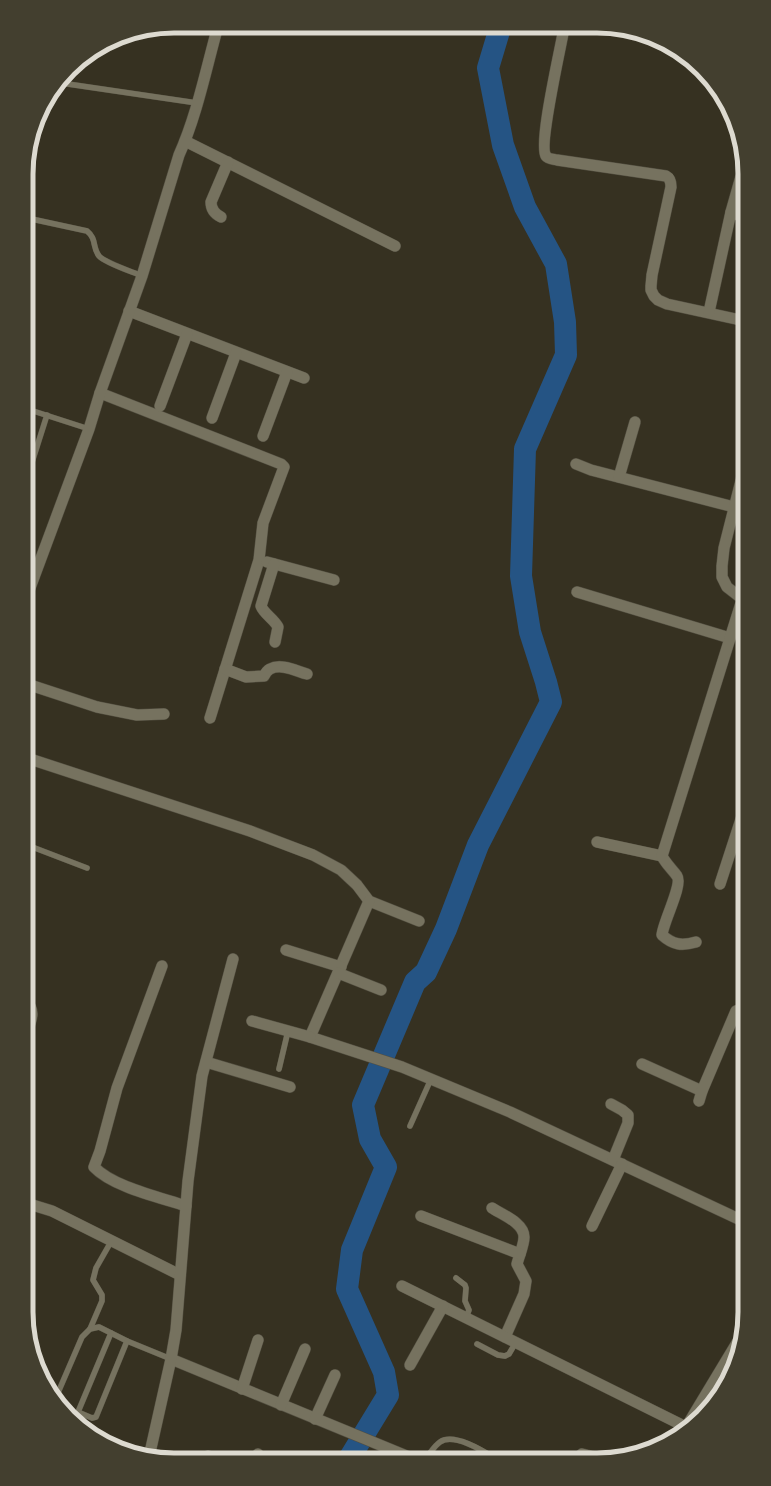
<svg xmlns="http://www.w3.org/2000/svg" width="771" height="1486" viewBox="0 0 771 1486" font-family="'Public Sans',sans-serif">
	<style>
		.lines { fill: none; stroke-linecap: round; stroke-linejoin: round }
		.river { stroke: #255484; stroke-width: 22 }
		.lane-casing { stroke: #534f41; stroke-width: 6 }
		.street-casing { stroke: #534f41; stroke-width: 12 }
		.secondary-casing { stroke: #534f41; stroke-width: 13 }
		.lane { stroke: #76725f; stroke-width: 5.5 }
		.street { stroke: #76725f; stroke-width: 11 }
		.secondary { stroke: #76725f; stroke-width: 12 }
		.rim { fill: none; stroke: #dddad0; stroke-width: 5 }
	</style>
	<rect width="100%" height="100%" fill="#363121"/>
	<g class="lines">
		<path class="river" d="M349,1459L388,1395L384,1372L347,1289L352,1250L386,1167L370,1139L363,1105L415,982L426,972L446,929L478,845L551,702L546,682L530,632L521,576L525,449L566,355L565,322L556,264L525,207L503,145L488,68L500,28"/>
		<defs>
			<g id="lane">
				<path d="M61,83L197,103"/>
				<path d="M27,218L87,231C97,239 92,247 99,256C105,263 133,272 142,276"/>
				<path d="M27,409L89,429"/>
				<path d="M27,478L47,415"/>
				<path d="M27,572L35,574"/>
				<path d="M27,845L87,868"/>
				<path d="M279,1069L288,1031"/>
				<path d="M410,1126L431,1079"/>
				<path d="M456,1278L465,1285L466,1288L465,1301L469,1310L466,1318"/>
				<path d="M90,1329L102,1301V1295L93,1280L96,1268L112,1240"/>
				<path d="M477,1344L498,1355L505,1356L509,1354L516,1342"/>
				<path d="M57,1395L82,1337L90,1329L99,1327L127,1341L171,1359"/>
				<path d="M78,1412L111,1333"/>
				<path d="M72,1418L78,1412L92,1418L96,1417L127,1341"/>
				<path d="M425,1459C430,1454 434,1446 440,1442C454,1432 485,1452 498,1460"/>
			</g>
			<g id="street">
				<path d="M564,28C561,47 538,145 546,156C548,159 553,159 557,160L666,176C670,178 671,182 671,187L652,275L651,286V290L654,296L658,300L667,304L745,321"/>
				<path d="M185,141L395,246"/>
				<path d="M731,212L745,218"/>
				<path d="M221,217C215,214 211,210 211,202L228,162"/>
				<path d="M129,311L304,378"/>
				<path d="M709,312L731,212L744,166"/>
				<path d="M100,393L281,464L284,467L263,523L259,560L210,718"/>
				<path d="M160,406L187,334"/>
				<path d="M212,418L236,353"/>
				<path d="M263,436L287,372"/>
				<path d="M576,464L591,470L734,507"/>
				<path d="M619,477L635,422"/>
				<path d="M267,562L334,580"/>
				<path d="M274,564L261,606C264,614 274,619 278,627L275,642"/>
				<path d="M577,592L730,638"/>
				<path d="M27,596L89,429L100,393L142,276L179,155C197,115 206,69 218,26"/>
				<path d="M745,601L727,587L722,577V566L724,548L745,465"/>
				<path d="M225,669L246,677L264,676C265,674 268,670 270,669C281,663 296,671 307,674"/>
				<path d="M27,684L97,707L137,715L164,714"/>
				<path d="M27,758L250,831L313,855L341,870L357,885L369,901L419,921"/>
				<path d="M597,842L662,856"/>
				<path d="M720,884L745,807"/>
				<path d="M369,901L310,1037L402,1067L510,1112L745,1222"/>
				<path d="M696,942C682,946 673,945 662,935C663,922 683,885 677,876C672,869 666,864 662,856L742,600"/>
				<path d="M286,950L341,967"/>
				<path d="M162,966L117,1088L100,1151L94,1167C113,1187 159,1197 186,1206"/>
				<path d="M338,973L381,990"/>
				<path d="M252,1021L310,1037"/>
				<path d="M26,1035C30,1022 37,1012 26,1001"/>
				<path d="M206,1062L290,1087"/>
				<path d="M642,1064L702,1091"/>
				<path d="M699,1101L702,1091L736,1011L745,1008"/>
				<path d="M611,1104L622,1110L628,1115V1123L613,1160"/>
				<path d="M26,1203L52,1211L180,1275"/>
				<path d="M492,1208C503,1215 524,1223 524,1237C524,1245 519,1256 517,1264L526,1281L524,1294L505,1337"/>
				<path d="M421,1216L520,1254"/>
				<path d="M592,1226L622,1164"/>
				<path d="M402,1286L686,1427"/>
				<path d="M171,1359L414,1459"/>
				<path d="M410,1365L443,1306"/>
				<path d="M242,1389L258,1340"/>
				<path d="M281,1405L305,1349"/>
				<path d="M315,1419L335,1375"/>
				<path d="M208,1456L215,1459"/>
				<path d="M149,1457L171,1359L176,1330L188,1181L202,1076L233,959"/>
				<path d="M256,1459L258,1454"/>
				<path d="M575,1460L582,1454L602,1459"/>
			</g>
			<path id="secondary" d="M685,1430L741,1337"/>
		</defs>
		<use href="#lane" class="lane-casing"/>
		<use href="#street" class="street-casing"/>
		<use href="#secondary" class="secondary-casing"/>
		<use href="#lane" class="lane"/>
		<use href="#street" class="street"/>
		<use href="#secondary" class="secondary"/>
	</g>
	<path d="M0 0H771V1486H0ZM174 33H597A141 141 0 0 1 738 174V1312A141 141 0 0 1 597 1453H174A141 141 0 0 1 33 1312V174A141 141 0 0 1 174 33Z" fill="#433f2f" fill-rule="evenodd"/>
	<path class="rim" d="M174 33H597A141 141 0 0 1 738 174V1312A141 141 0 0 1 597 1453H174A141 141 0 0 1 33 1312V174A141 141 0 0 1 174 33Z"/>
</svg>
